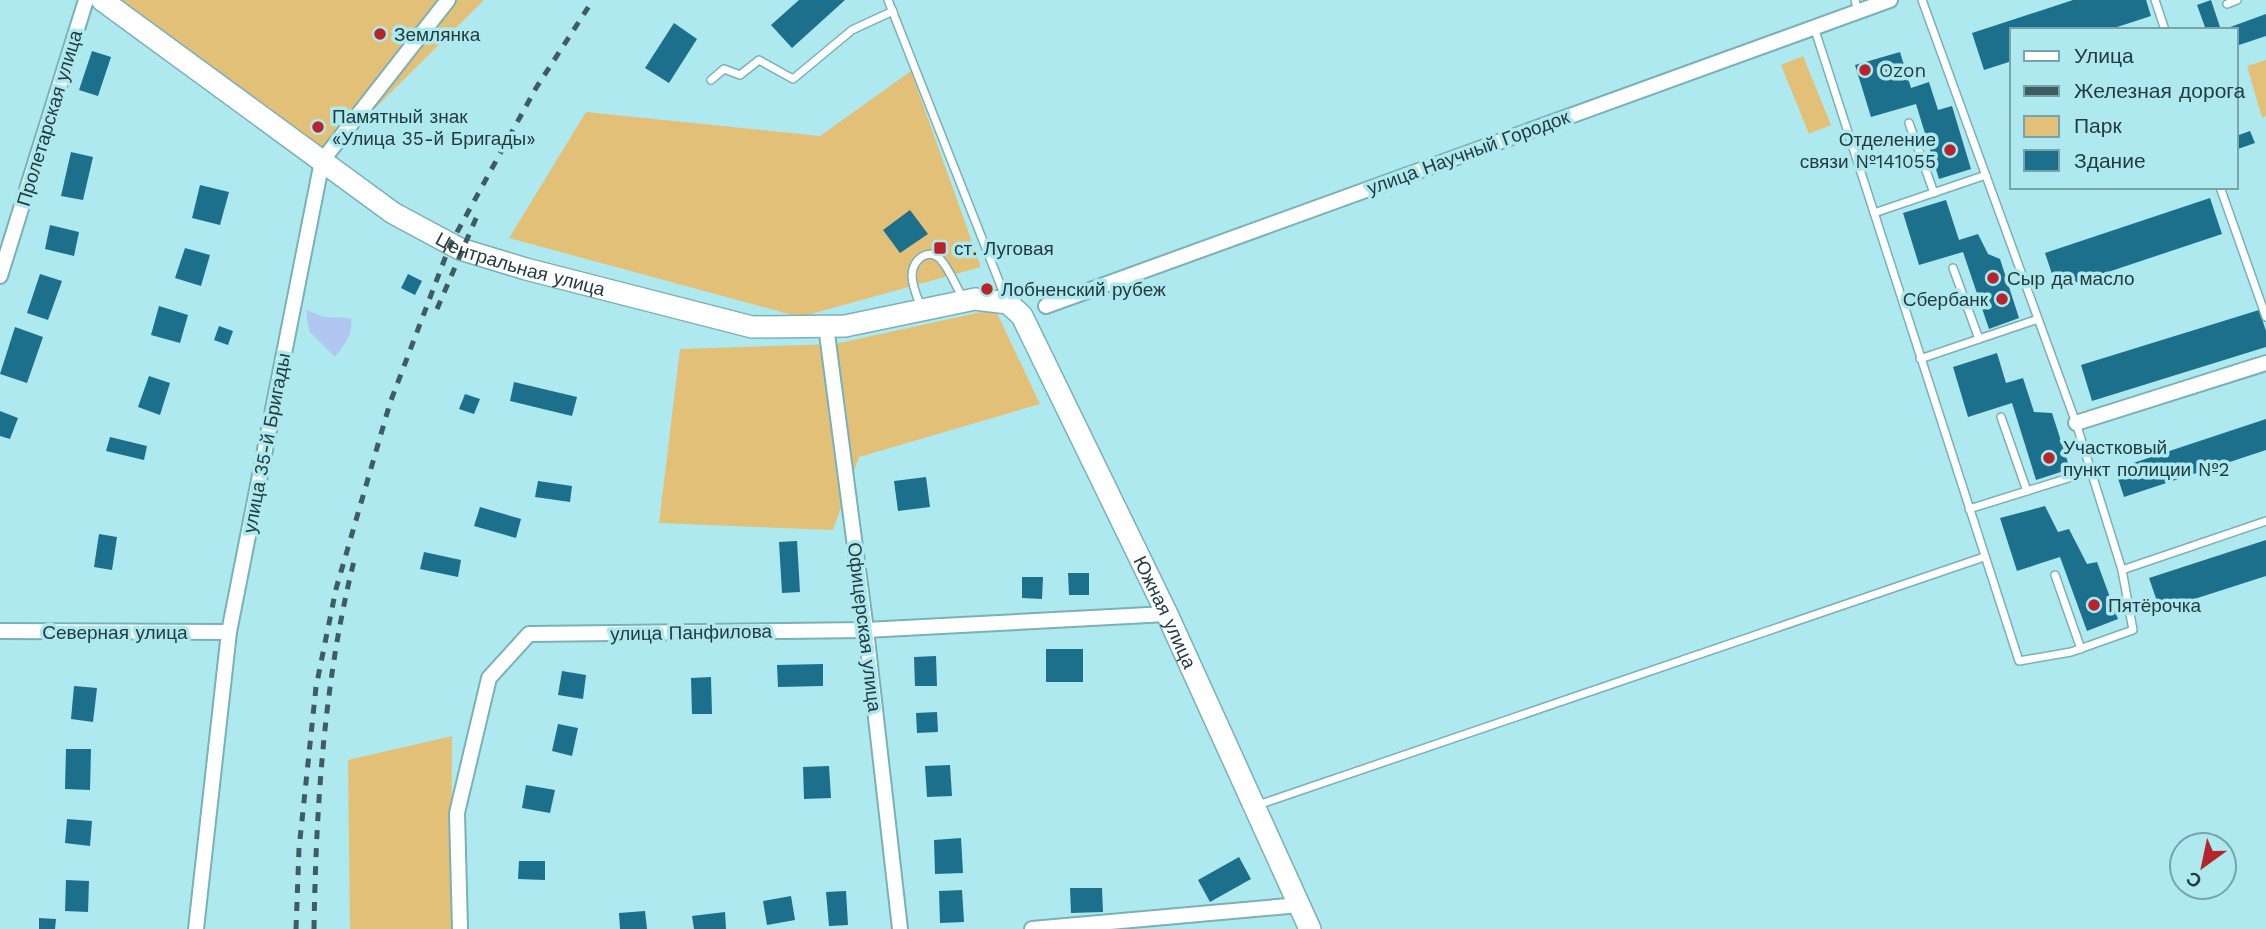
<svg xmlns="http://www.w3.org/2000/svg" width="2266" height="929" viewBox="0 0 2266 929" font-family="'Work Sans',sans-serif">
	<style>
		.green { fill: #e3c077 }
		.water { fill: #b1c6f1 }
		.building { fill: #1c708c }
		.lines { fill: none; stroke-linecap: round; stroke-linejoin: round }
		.lane-casing { stroke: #79b1b7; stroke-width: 10 }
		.street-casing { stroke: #79b1b7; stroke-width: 18 }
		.secondary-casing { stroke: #79b1b7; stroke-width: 24 }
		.lane { stroke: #fff; stroke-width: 7 }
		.street { stroke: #fff; stroke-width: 14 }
		.secondary { stroke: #fff; stroke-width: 21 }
		.rail { stroke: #3f5d60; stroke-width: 5; stroke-dasharray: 9 9; stroke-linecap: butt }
		.poi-dot { fill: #b5252b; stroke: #afe9f0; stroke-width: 2.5 }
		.labels { text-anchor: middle; stroke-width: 7; stroke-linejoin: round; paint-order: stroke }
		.poi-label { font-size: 19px; fill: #243c3e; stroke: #afe9f0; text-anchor: start }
		.street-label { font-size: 19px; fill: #243c3e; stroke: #afe9f0 }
	</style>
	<rect width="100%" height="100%" fill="#afe9f0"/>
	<g class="green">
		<path d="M103,0H484L322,161Z"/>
		<path d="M1803,56L1831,125L1809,134L1781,65Z"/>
		<path d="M2266,60V116L2262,118L2247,66Z"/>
		<path d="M911,71L981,267L800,317L509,238L586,112L820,136Z"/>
		<path d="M995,309L1040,404L859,457L833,530L659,523L680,349L835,344Z"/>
		<path d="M452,736L451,929H350L348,760Z"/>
	</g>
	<path class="water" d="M306,310L324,317L351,318C353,335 345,344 335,357L309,331Z"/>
	<g class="building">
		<path d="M799,0H845L792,48L771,25Z"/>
		<path d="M2073,0H2146L2151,16L2108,30H2012V61L1984,70L1972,33Z"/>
		<path d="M2211,0L2221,30H2206L2197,5Z"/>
		<path d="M2266,14V36L2236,46V30H2222Z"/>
		<path d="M674,23L697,39L669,83L645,68Z"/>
		<path d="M92,51L111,57L98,96L79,90Z"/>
		<path d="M1900,52L1911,88L1929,82L1938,110L1952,106L1971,169L1939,179L1916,104L1871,117L1855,65Z"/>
		<path d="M2250,131L2255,143L2238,149L2236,136Z"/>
		<path d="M71,152L93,157L83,200L61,196Z"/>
		<path d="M200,185L229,192L220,225L192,218Z"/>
		<path d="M2210,198L2222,234L2057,289L2045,253Z"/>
		<path d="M1946,200L1959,240L1978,234L1988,254L2000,259L2019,318L1989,329L1963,252L1919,265L1903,213Z"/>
		<path d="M910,210L928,234L900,253L883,230Z"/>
		<path d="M50,225L79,232L74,256L45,249Z"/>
		<path d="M185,248L210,255L201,286L175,278Z"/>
		<path d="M40,274L62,281L48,320L27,313Z"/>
		<path d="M408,274L422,281L415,295L401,288Z"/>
		<path d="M159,306L188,315L180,343L151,335Z"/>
		<path d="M2259,310L2266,331V347L2092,401L2081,365Z"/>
		<path d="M219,326L233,331L228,345L214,340Z"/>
		<path d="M15,327L43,337L27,383L0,374Z"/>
		<path d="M1997,353L2006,383L2023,378L2034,412L2052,413L2070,469L2036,480L2012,403L1968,417L1953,367Z"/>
		<path d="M149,376L170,383L160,415L138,407Z"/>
		<path d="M514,382L577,397L572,416L510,401Z"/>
		<path d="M465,394L480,399L474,414L459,409Z"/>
		<path d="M0,411L18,418L10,439L0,436Z"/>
		<path d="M2266,419V450L2124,497L2115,469Z"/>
		<path d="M110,437L147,446L144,460L106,451Z"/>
		<path d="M926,477L930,507L898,511L894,481Z"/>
		<path d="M538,481L572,486L570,502L535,497Z"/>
		<path d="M2045,506L2058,532L2069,529L2087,564L2097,562L2118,619L2087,631L2060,557L2017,571L2000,518Z"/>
		<path d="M480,507L521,519L516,538L474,526Z"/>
		<path d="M99,534L117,537L112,570L94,567Z"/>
		<path d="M2266,540V576L2160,610L2149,578Z"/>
		<path d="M797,541L800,592L782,593L779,542Z"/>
		<path d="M424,552L461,560L458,577L420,569Z"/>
		<path d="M1068,573H1089V595H1069Z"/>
		<path d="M1022,577H1043L1042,599L1022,598Z"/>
		<rect x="1046" y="649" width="37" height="33"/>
		<path d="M936,656L937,686H915L914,657Z"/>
		<path d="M823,664V686L778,687L777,665Z"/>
		<path d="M562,671L586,675L583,699L558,695Z"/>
		<path d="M711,677L712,714H692L691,678Z"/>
		<path d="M74,686L97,688L93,722L71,719Z"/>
		<path d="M937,712L938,732L917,733L916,713Z"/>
		<path d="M558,724L578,728L572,756L552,751Z"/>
		<path d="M66,749H91L90,790L65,789Z"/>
		<path d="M950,765L952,796L927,797L925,766Z"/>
		<path d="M829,766L831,798L804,799L803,767Z"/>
		<path d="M526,785L555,790L550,813L522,808Z"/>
		<path d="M67,819L92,821L90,846L65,843Z"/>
		<path d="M961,838L963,873L935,874L934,840Z"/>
		<path d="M1239,857L1251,879L1210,902L1198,880Z"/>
		<path d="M519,861H545V880L518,879Z"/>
		<path d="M66,880L89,881L88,912L65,911Z"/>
		<path d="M1070,888H1102L1103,912L1071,913Z"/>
		<path d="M962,890L964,922L940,923L939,891Z"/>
		<path d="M846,891L848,925L829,926L826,892Z"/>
		<path d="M791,896L795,920L767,925L763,901Z"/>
		<path d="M645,911L647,929H620L619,913Z"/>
		<path d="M725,912L726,929H694L692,916Z"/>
		<path d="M39,918L56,919L55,929H39Z"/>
	</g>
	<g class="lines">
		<defs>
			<g id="lane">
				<path d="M888,0L1006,299"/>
				<path d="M1855,0L1858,11"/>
				<path d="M2155,0L2165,30"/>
				<path d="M2227,4L2237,0"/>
				<path d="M1814,27L2019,661L2071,652L2133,630L2122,570L2076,423L1922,0"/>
				<path d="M711,80L724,69L740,75L759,60L793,79L852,30L893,11"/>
				<path d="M1909,123L1934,193"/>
				<path d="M2220,187L2266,317"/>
				<path d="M1874,213L1986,175"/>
				<path d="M1953,268L1979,339"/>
				<path d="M921,307C917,297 912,286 912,275C912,260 929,246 941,260C950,270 956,287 963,298"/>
				<path d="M1920,359L2038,319"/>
				<path d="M2001,417L2027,491"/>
				<path d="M1969,509L2091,471"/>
				<path d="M2122,570L2266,521"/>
				<path d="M2055,575L2081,649"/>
				<path d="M1258,805L1984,557"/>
			</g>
			<g id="street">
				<path d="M0,276L86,0"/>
				<path d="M1046,306L1890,0"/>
				<path d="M826,326L866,630L900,929"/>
				<path d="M2076,423L2266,363"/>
				<path d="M0,631L229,632"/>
				<path d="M196,929L229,632L322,161L448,0"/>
				<path d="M460,929L457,813L489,678L529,634L866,630L1167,614"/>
				<path d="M1032,929L1299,905"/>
			</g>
			<g id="secondary">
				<path id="s1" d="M102,0L393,213L460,249L526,269L752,327L845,326L975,299L1008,303L1022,316L1167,614L1310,929"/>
			</g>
		</defs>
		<use href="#lane" class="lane-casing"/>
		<use href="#street" class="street-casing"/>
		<use href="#secondary" class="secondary-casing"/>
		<use href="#lane" class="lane"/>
		<use href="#street" class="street"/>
		<use href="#secondary" class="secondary"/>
		<g class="rail">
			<path d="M437,309L477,216"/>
			<path d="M296,929L299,849L316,687L336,589L390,403L450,245L536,88L593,0"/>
			<path d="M314,929C316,807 324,680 354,561"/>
		</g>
	</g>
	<g class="poi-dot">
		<circle cx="380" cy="34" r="7"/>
		<circle cx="1865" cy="70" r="7"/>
		<circle cx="318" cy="127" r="7"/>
		<circle cx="1950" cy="150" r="7"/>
		<rect x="933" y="241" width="14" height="14" rx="3.5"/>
		<circle cx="1993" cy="278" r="7"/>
		<circle cx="987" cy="289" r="7"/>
		<circle cx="2002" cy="299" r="7"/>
		<circle cx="2049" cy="458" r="7"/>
		<circle cx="2094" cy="605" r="7"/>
	</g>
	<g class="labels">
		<g class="poi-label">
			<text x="394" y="41">Землянка</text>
			<text x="1879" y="77">Ozon</text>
			<text x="332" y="123">Памятный знак<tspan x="332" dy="22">«Улица 35-й Бригады»</tspan></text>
			<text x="1936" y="146" text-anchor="end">Отделение<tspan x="1936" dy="22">связи №141055</tspan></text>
			<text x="954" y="255">ст. Луговая</text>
			<text x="2007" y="285">Сыр да масло</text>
			<text x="1001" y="296">Лобненский рубеж</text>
			<text x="1988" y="306" text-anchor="end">Сбербанк</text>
			<text x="2063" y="454">Участковый<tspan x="2063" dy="22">пункт полиции №2</tspan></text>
			<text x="2108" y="612">Пятёрочка</text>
		</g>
		<g class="street-label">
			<text transform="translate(49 118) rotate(-73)" y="7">Пролетарская улица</text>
			<text transform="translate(1468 152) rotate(-20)" y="7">улица Научный Городок</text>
			<text dy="7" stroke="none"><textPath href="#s1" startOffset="499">Центральная улица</textPath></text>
			<text transform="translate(266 443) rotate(-79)" y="7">улица 35-й Бригады</text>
			<text dy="7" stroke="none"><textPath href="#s1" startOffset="1346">Южная улица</textPath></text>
			<text transform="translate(865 627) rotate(83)" y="7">Офицерская улица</text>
			<text x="115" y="639">Северная улица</text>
			<text transform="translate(691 632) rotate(-1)" y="7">улица Панфилова</text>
		</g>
	</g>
	<rect x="2010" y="28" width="228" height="161" fill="#afe9f0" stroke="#77a4a9" stroke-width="2"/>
	<rect x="2024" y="51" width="35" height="10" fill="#ffffff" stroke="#77a4a9" stroke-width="2"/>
	<text x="2074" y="63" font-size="21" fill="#243c3e">Улица</text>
	<rect x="2024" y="86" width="35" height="10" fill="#3f5d60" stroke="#77a4a9" stroke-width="2"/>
	<text x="2074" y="98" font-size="21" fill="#243c3e">Железная дорога</text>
	<rect x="2024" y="116" width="35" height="21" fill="#e3c077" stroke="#77a4a9" stroke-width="2"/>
	<text x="2074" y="133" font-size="21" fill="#243c3e">Парк</text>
	<rect x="2024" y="150" width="35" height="21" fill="#1c708c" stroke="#77a4a9" stroke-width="2"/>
	<text x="2074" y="168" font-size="21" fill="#243c3e">Здание</text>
	<g transform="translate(2203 866) rotate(213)"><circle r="33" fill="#afe9f0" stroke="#77a4a9" stroke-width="2"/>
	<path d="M0-5L12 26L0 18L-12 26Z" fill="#b5252b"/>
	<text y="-10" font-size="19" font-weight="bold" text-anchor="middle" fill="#243c3e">С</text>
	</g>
</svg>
